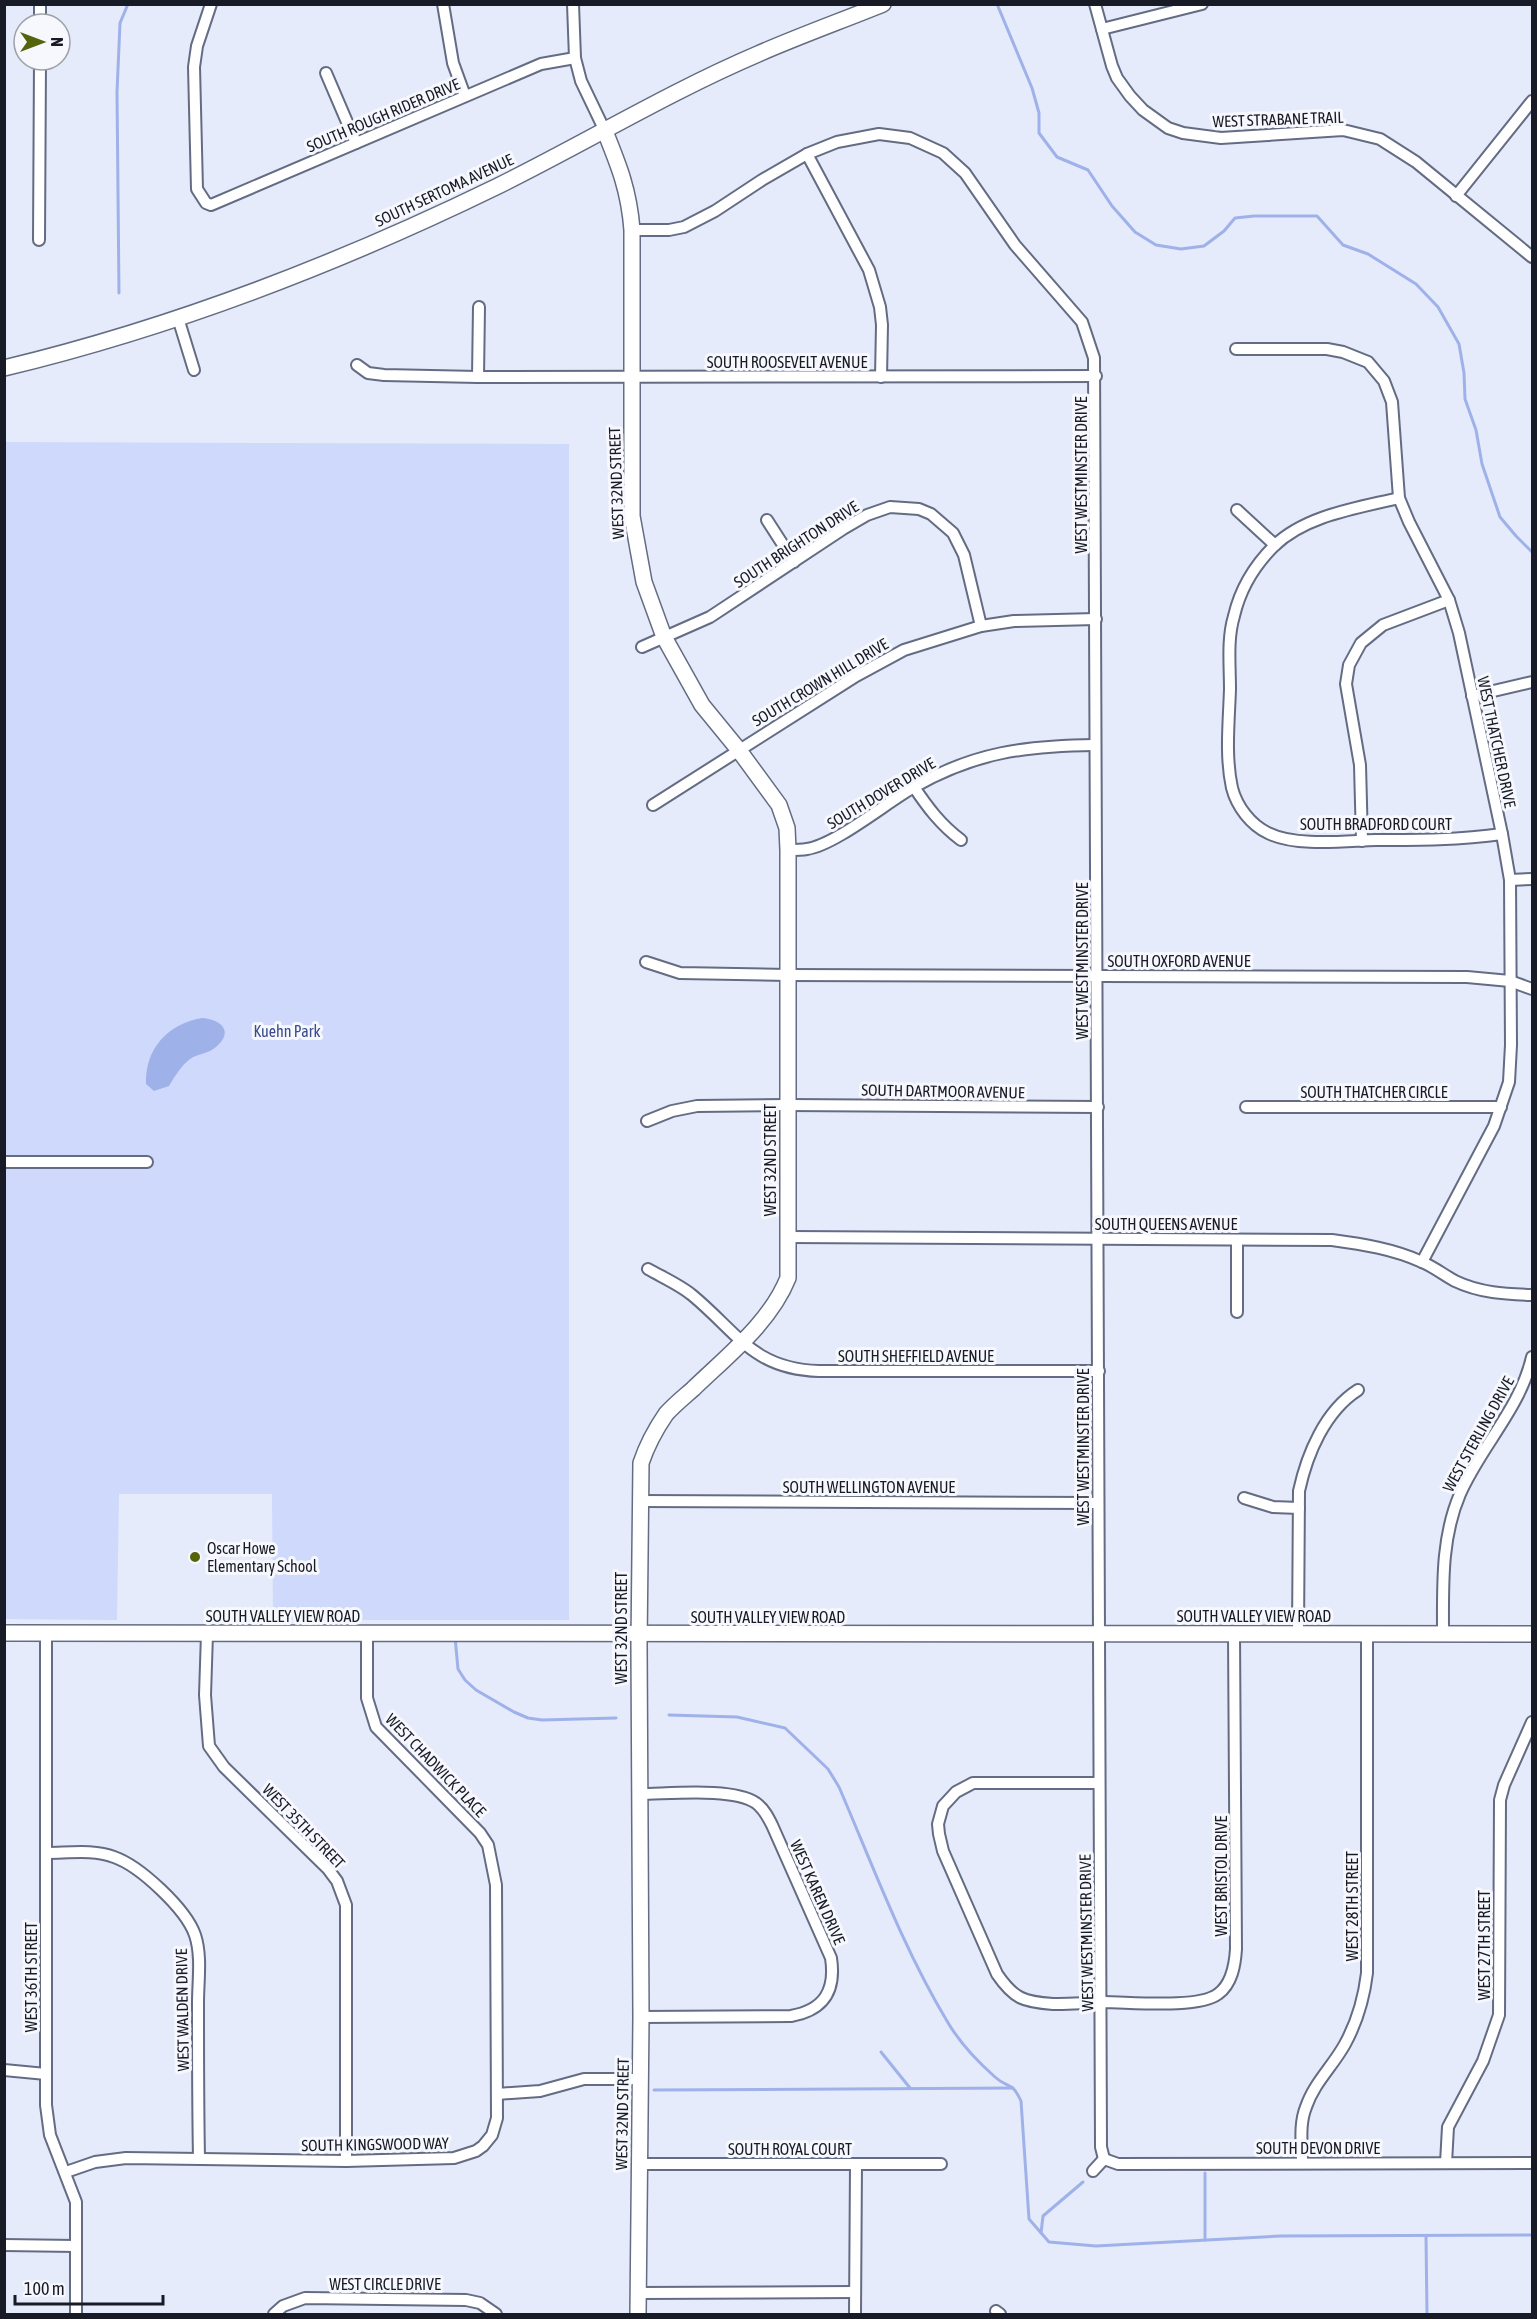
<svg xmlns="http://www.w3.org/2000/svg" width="1537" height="2319" viewBox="0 0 1537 2319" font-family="'Asap Condensed',sans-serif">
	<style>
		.green { fill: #ced9fc }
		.water { fill: #9fb1e9 }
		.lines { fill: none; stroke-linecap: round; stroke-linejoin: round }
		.stream { stroke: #9fb1e9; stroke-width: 3 }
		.street-casing { stroke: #646c83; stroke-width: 14 }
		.secondary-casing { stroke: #646c83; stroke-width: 18 }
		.street { stroke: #fff; stroke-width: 10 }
		.secondary { stroke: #fff; stroke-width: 15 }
		.poi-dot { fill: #53640b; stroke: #f6f8fe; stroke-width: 2 }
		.labels { text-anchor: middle; stroke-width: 6; stroke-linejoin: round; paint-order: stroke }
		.street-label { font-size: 16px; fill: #181b25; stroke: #f6f8fe }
		.park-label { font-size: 16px; fill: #3a4b8f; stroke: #f6f8fe }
		.poi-label { font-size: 16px; fill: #181b25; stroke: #f6f8fe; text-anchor: start }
	</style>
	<rect width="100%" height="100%" fill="#e5ebfb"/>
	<path class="green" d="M5,442L569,444V1620H273L272,1494H119L117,1620L5,1619Z"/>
	<path class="water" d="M202,1018C220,1019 235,1031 216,1047C208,1054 197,1054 190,1059C181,1066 175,1076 169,1086L154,1091L146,1084C145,1048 168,1024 202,1018Z"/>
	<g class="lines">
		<g class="stream">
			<path d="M997,4L1032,88L1039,113V133L1057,157L1088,170L1112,206L1135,232L1156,245L1181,249L1204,246L1224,231L1235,218L1254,216H1317L1343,245L1368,254L1416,284L1438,307L1459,344L1464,373L1465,399L1476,430L1482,464L1500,517L1516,536L1532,552"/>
			<path d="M119,293L117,92L120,23L128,4"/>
			<path d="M455,1637L458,1669L465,1680L476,1690L514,1712L528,1718L542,1720L616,1718"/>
			<path d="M669,1715L737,1717L785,1728L828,1769L839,1787C873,1866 903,1948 947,2021C959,2042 977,2061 995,2077C1008,2089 1012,2081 1021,2101L1029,2219L1049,2242L1096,2246L1281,2236L1532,2235"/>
			<path d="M881,2052L910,2088"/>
			<path d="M654,2090L1013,2088"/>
			<path d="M1041,2233L1043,2216L1083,2182"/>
			<path d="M1426,2236L1427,2314"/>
			<path d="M1205,2240V2173"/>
		</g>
		<defs>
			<g id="street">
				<path d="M211,4L197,46L194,67L197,189L206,203L211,205L541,64L575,58"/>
				<path d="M443,4L453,63L465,96"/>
				<path d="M573,4L575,58L581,81L604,129"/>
				<path d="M1095,4L1112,66L1117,78L1130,96L1143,110L1168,128L1183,133L1221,138L1343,130L1380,139L1416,162L1532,257"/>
				<path d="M40,24V4"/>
				<path d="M1102,29L1202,4"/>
				<path d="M326,73L356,143"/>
				<path d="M807,154L869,270L880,307L882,325L881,377"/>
				<path d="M1456,196L1532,101"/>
				<path d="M632,230H669L684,227L715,211L762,180L807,154L837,142L879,134L910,138L943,153L965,173L1015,245L1082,322L1094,358L1101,2147L1104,2159"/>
				<path d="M39,240L40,60"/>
				<path d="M178,318L194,370"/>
				<path d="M1236,349H1327L1343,352L1368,362L1384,381L1392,402L1399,498L1409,522L1449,600L1459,633L1502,834L1510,880L1511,1045L1509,1082L1494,1126L1422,1262"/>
				<path d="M357,365L368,373L384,375L478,377L1096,376"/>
				<path d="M478,377L479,307"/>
				<path d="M1399,498C1358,508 1306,515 1274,546C1255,565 1240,590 1234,616C1227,639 1230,665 1230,689C1229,721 1225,756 1232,788C1237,807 1251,825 1268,833C1296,847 1344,841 1376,840C1418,840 1460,840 1502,834"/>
				<path d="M1237,510L1275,545"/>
				<path d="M767,520L794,562"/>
				<path d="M642,647L710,617L843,529L867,515L890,507L919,509L931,514L953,533L964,555L981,626"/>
				<path d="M1472,696L1532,682"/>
				<path d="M914,787C928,808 941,825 961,840"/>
				<path d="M653,805L856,676L904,650L981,626L1014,621L1096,619"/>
				<path d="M1362,841L1360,765L1346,684L1349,665L1361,643L1383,625L1449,600"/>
				<path d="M788,850C794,850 801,850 807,849C835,845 886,803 914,787C975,752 1025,746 1095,745"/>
				<path d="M1510,880L1532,879"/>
				<path d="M646,962L680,973L788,975L1467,977L1510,981L1532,989"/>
				<path d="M1246,1107H1501"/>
				<path d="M647,1121L672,1111L697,1106L788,1105L1098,1107"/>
				<path d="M4,1162H147"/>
				<path d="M789,1237L1332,1240C1362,1244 1394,1249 1422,1262C1434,1267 1444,1275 1455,1281C1480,1293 1505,1294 1532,1295"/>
				<path d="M648,1269C662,1277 680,1285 692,1295C738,1333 753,1369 819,1371H1099"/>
				<path d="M1237,1312V1240"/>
				<path d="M1244,1498L1273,1507L1299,1508"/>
				<path d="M639,1501L1098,1503"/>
				<path d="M46,1633V2105L50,2135L76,2202V2314"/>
				<path d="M1443,1633C1443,1586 1441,1538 1460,1494C1481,1446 1520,1409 1532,1357"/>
				<path d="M207,1634L205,1695L209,1746L224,1767L328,1869L337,1881L346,1905V2161"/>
				<path d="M1298,1634L1299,1491C1307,1454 1325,1411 1358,1390"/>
				<path d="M1099,1783H973L956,1792L943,1806L938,1824L939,1834L943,1851L997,1974C1014,1999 1024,2002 1053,2004C1070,2004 1087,2003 1104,2002C1130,2002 1198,2009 1218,1994C1232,1984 1235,1965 1236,1949L1234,1634"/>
				<path d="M640,1794C668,1794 733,1787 756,1803C764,1809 768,1817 772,1825L831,1958C836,1991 824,2010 791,2016L641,2017"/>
				<path d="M46,1853C68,1853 94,1849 114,1857C140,1866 186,1909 195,1935C202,1956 198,1981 198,2003C198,2055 198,2107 199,2158"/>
				<path d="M4,2070L46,2074"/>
				<path d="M497,2094L540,2091L584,2079H640"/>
				<path d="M1104,2159L1118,2164L1532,2163"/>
				<path d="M1302,2162C1302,2144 1299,2124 1306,2107C1314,2083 1333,2066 1345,2044C1357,2022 1364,1998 1367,1973V1634"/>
				<path d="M1446,2163L1448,2127L1483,2061L1499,2015L1500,1800L1504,1785L1532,1722"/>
				<path d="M640,2164H941"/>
				<path d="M1093,2171L1104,2159"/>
				<path d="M66,2172L95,2162L126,2158L346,2161L454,2158L476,2151L483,2146L492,2135L497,2118L496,1885L488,1845L480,1833L376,1727L367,1698V1634"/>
				<path d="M4,2245L76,2246"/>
				<path d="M638,2293L855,2292"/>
				<path d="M996,2311L1000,2314"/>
				<path d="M274,2314L283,2306L305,2298L466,2300L480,2303L496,2314"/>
				<path d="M855,2314L856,2164"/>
			</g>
			<g id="secondary">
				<path d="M604,129C619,166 629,190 632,230V516L644,582L664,637L702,705L738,749L779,805L787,828L788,850V1278C770,1323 727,1356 693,1389C684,1397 674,1405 666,1414C655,1430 647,1445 641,1463L639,1645L641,2017L638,2314"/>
				<path d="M4,368C175,327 340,263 498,186C585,143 669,92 758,54C799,36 841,21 883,4"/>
				<path d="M4,1633L1532,1634"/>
			</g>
		</defs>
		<use href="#street" class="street-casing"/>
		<use href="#secondary" class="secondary-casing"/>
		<use href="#street" class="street"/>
		<use href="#secondary" class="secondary"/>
	</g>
	<circle class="poi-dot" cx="195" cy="1557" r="6"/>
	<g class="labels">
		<g class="street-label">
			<text transform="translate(383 115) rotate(-23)" y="6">SOUTH ROUGH RIDER DRIVE</text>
			<text transform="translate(1278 119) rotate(-2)" y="6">WEST STRABANE TRAIL</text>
			<text transform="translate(444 190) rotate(-25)" y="6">SOUTH SERTOMA AVENUE</text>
			<text x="787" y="368">SOUTH ROOSEVELT AVENUE</text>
			<text transform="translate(1081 475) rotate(-90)" y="6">WEST WESTMINSTER DRIVE</text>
			<text transform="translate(616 483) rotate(-92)" y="6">WEST 32ND STREET</text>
			<text transform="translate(796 544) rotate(-33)" y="6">SOUTH BRIGHTON DRIVE</text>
			<text transform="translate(820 682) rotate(-31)" y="6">SOUTH CROWN HILL DRIVE</text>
			<text transform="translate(1497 742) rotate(78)" y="6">WEST THATCHER DRIVE</text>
			<text transform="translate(881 793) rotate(-31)" y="6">SOUTH DOVER DRIVE</text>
			<text x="1376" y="830">SOUTH BRADFORD COURT</text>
			<text transform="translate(1082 961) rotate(-90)" y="6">WEST WESTMINSTER DRIVE</text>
			<text x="1179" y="967">SOUTH OXFORD AVENUE</text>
			<text transform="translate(943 1091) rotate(1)" y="6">SOUTH DARTMOOR AVENUE</text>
			<text x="1374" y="1098">SOUTH THATCHER CIRCLE</text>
			<text transform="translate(770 1160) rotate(-90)" y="6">WEST 32ND STREET</text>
			<text x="1166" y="1230">SOUTH QUEENS AVENUE</text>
			<text x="916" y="1362">SOUTH SHEFFIELD AVENUE</text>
			<text transform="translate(1478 1434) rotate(-61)" y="6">WEST STERLING DRIVE</text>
			<text transform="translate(1083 1447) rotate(-90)" y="6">WEST WESTMINSTER DRIVE</text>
			<text x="869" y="1493">SOUTH WELLINGTON AVENUE</text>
			<text x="283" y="1622">SOUTH VALLEY VIEW ROAD</text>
			<text x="1254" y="1622">SOUTH VALLEY VIEW ROAD</text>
			<text x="768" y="1623">SOUTH VALLEY VIEW ROAD</text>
			<text transform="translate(621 1628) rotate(-90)" y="6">WEST 32ND STREET</text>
			<text transform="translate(436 1765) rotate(46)" y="6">WEST CHADWICK PLACE</text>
			<text transform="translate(304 1826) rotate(46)" y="6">WEST 35TH STREET</text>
			<text transform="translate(1221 1876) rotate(-90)" y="6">WEST BRISTOL DRIVE</text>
			<text transform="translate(818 1892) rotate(66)" y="6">WEST KAREN DRIVE</text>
			<text transform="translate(1352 1906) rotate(-90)" y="6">WEST 28TH STREET</text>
			<text transform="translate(1086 1933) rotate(-91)" y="6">WEST WESTMINSTER DRIVE</text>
			<text transform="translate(1484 1945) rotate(-90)" y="6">WEST 27TH STREET</text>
			<text transform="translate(31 1977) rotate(-90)" y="6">WEST 36TH STREET</text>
			<text transform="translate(182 2010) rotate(-91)" y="6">WEST WALDEN DRIVE</text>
			<text transform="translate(622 2114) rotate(-89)" y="6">WEST 32ND STREET</text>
			<text transform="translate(375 2144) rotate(-1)" y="6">SOUTH KINGSWOOD WAY</text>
			<text x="1318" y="2154">SOUTH DEVON DRIVE</text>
			<text x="790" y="2155">SOUTH ROYAL COURT</text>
			<text x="385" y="2290">WEST CIRCLE DRIVE</text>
		</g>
		<g class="park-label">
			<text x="287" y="1037">Kuehn Park</text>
		</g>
		<g class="poi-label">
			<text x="207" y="1554">Oscar Howe<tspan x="207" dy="18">Elementary School</tspan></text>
		</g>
	</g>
	<rect width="1537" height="2319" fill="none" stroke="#181b25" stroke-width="12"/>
	<g transform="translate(42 42) rotate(90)"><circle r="28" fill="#f6f8fe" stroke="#9da0a7" stroke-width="1.5"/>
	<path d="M0-4.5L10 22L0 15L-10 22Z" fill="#53640b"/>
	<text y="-9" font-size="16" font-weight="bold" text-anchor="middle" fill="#181b25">N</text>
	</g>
	<path d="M15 2295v9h148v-9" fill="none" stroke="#181b25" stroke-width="3"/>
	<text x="24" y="2295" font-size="18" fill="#181b25" stroke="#f6f8fe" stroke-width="4.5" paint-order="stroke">100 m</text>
</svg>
